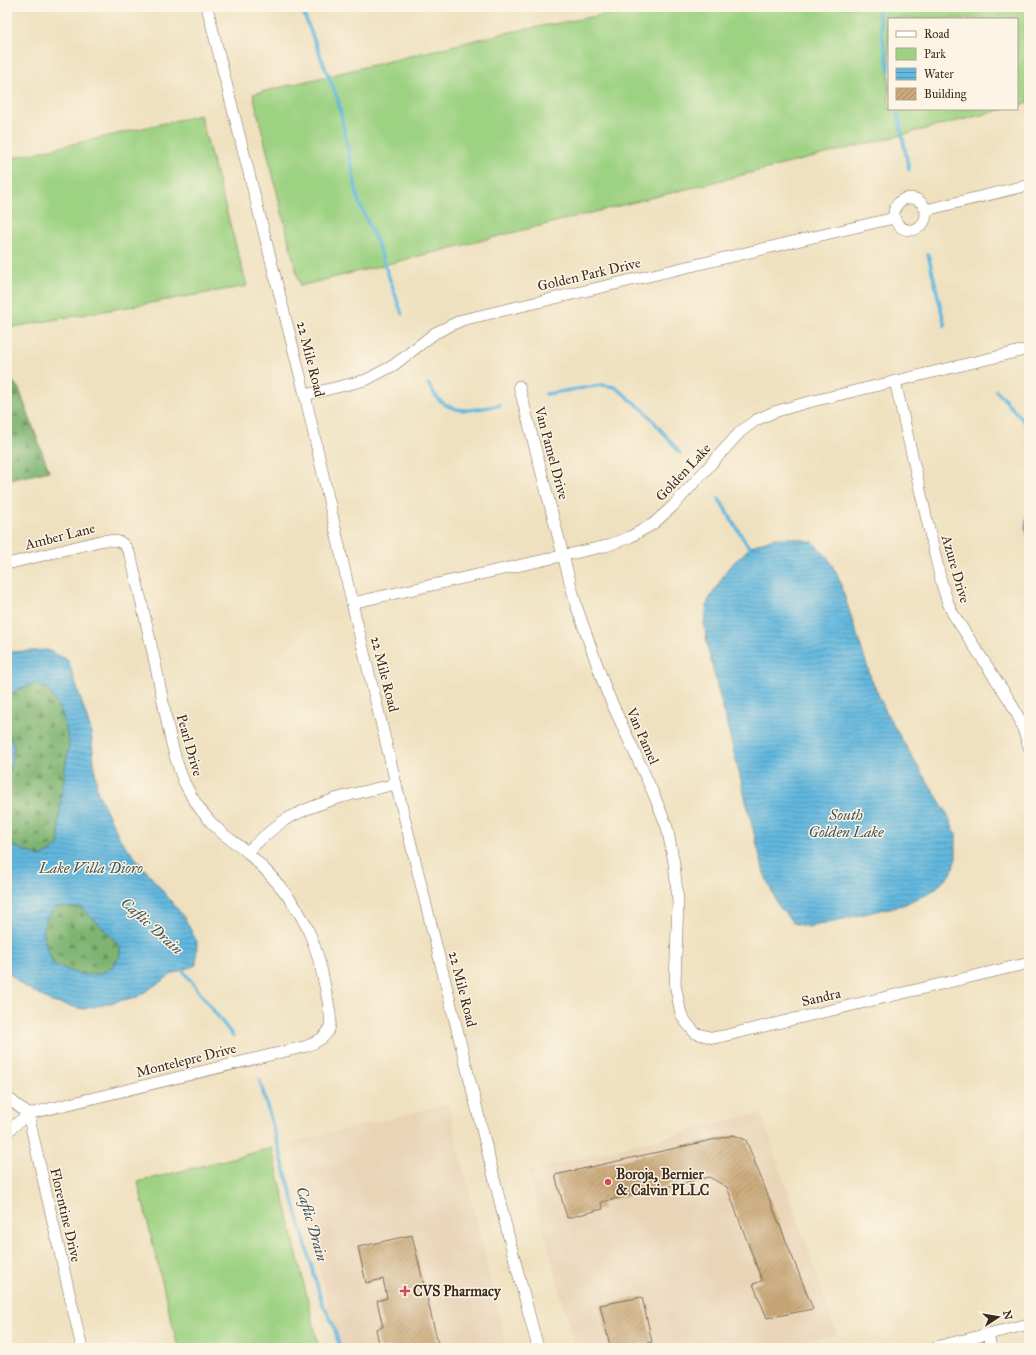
<svg xmlns="http://www.w3.org/2000/svg" width="1036" height="1355" viewBox="0 0 1036 1355" font-family="'IM FELL Great Primer',serif">
	<style>
		.built { fill: #e9d4b8 }
		.green { fill: #9ed283; stroke: #6c7e50 }
		.forest { fill: url(#forest-firs); stroke: #5c6f48 }
		.water { fill: url(#water-rules); stroke: #4e717e; fill-rule: evenodd }
		.lines { fill: none; stroke-linecap: round; stroke-linejoin: round }
		.stream { stroke: #62b8df; stroke-width: 3.5 }
		.building { fill: url(#building-hatch) }
		.minor-casing { stroke: #7a6a57; stroke-width: 12 }
		.minor { stroke: #fff; stroke-width: 11 }
		.poi-dot { fill: #d1495b; stroke: #fcf5e5; stroke-width: 1.5 }
		.labels { text-anchor: middle; stroke-width: 3; stroke-linejoin: round; paint-order: stroke }
		.street-label { font-size: 14px; fill: #3b2a1e; stroke: #fcf5e5 }
		.poi-label { font-size: 14px; font-weight: bold; fill: #3b2a1e; stroke: #fcf5e5; text-anchor: start }
		.water-label { font-size: 15px; font-style: italic; fill: #475558; stroke: #fcf5e5 }
	</style>
	<defs>
		<pattern id="forest-firs" width="22" height="20" patternUnits="userSpaceOnUse"><rect width="22" height="20" fill="#7eb471"/><path d="M5 1l3.5 6h-7zM16 11l3.5 6h-7z" fill="#68935c"/></pattern>
		<pattern id="water-rules" width="6" height="5" patternUnits="userSpaceOnUse"><rect width="6" height="5" fill="#62b8df"/><path d="M0 2.5h6" fill="none" stroke="#5296b4"/></pattern>
		<pattern id="building-hatch" width="6" height="6" patternUnits="userSpaceOnUse"><rect width="6" height="6" fill="#caa878"/><path d="M-1 1l2-2M0 6l6-6M5 7l2-2" fill="none" stroke="#a58962"/></pattern>
	</defs>
	<rect width="100%" height="100%" fill="#fcf5e5"/>
	<filter id="ink" filterUnits="userSpaceOnUse"><feTurbulence type="fractalNoise" baseFrequency=".025" numOctaves="2"/><feDisplacementMap in="SourceGraphic" scale="8" xChannelSelector="R" yChannelSelector="G"/><feConvolveMatrix kernelMatrix="1 2 1 2 8 2 1 2 1" color-interpolation-filters="sRGB"/></filter>
	<filter id="wash" filterUnits="userSpaceOnUse"><feTurbulence type="fractalNoise" baseFrequency=".012" numOctaves="4" result="noise"/><feDisplacementMap in="SourceGraphic" scale="16" xChannelSelector="R" yChannelSelector="G"/><feGaussianBlur stdDeviation="0.9" result="paint"/><feColorMatrix in="noise" values="0 0 0 0 0 0 0 0 0 0 0 0 0 0 0 0 0 1.4 0 .05"/><feComposite in="paint" operator="in"/></filter>
	<g filter="url(#wash)">
		<rect width="100%" height="100%" fill="#efe1c0"/>
		<g class="built">
			<path d="M448,1104L507,1348H337L291,1143Z"/>
			<path d="M761,1113L837,1334L780,1348H575L528,1171Z"/>
		</g>
		<g class="green">
			<path d="M645,7H1029V103L1017,106V19H889V109H1005L300,286L253,94L505,33Z"/>
			<path d="M200,115L247,286L7,328V159Z"/>
			<path d="M272,1148L319,1348H178L138,1182Z"/>
		</g>
		<g class="forest">
			<path d="M7,374L19,389L49,471L7,481Z"/>
			<path d="M33,684L49,690L63,716L69,743L61,796L59,821V845L50,852L40,857L11,845L7,838V785L14,747L7,729V702L15,691Z"/>
			<path d="M55,907L81,908L97,922L120,946V956L112,967L100,974L83,975L54,965C48,952 40,934 46,920C48,916 52,911 55,907Z"/>
		</g>
		<g class="water">
			<path d="M1029,502V538L1025,528Z"/>
			<path d="M774,538H793L813,542L828,558L838,576L872,681L888,716L924,777L946,811L956,835V858L951,874L934,890L903,905L808,927L793,923L778,905L764,873L708,649L704,623L708,601L729,567L752,546Z"/>
			<path d="M48,650L68,660L91,731L97,791L120,839L184,917L197,942L196,965L174,973L137,997L83,1009L52,1002L19,983L7,971V838L11,845L40,857L50,852L59,845V821L61,796L69,743L63,716L49,690L33,684L15,691L7,702V652ZM56,907L81,908L97,922L120,946V956L112,967L100,974L83,975L54,965C48,952 39,933 46,920C49,915 53,911 56,907Z"/>
			<path d="M7,729L14,747L7,785Z"/>
		</g>
		<g class="lines">
			<g class="stream">
				<path d="M301,7L338,100L359,203L376,240L402,314"/>
				<path d="M877,7L889,71"/>
				<path d="M897,109L909,170"/>
				<path d="M928,254L945,326"/>
				<path d="M428,384C432,389 435,396 439,400C457,416 478,409 500,405"/>
				<path d="M996,390L1029,427"/>
				<path d="M546,394L602,385L615,387L646,412L680,453"/>
				<path d="M719,499L751,551"/>
				<path d="M181,968L233,1036"/>
				<path d="M260,1081L322,1303L333,1324L340,1348"/>
			</g>
		</g>
		<g id="blocks">
			<g class="building">
				<path d="M734,1135L746,1140L813,1309L767,1318L753,1284L762,1281L727,1187L709,1177L601,1202L603,1209L567,1218L555,1175Z"/>
				<path d="M412,1235L439,1348H380L376,1329L383,1327L377,1301L387,1298L383,1279L366,1283L358,1247Z"/>
				<path d="M642,1297L652,1342L623,1348H617L610,1346L600,1305Z"/>
			</g>
		</g>
	</g>
	<g filter="url(#ink)">
		<use href="#blocks" fill-opacity="0" stroke="#7a6a57" stroke-width="1"/>
		<g class="lines">
			<defs>
				<g id="minor">
					<path d="M207,7L305,395L352,603L396,784L510,1242L538,1348"/>
					<circle cx="910" cy="214" r="16"/>
					<path d="M926,210L1029,185"/>
					<path d="M895,381L941,581L948,603L953,614L1010,701L1020,720L1029,747"/>
					<path d="M519,386L576,605L606,690L654,795L667,827L674,863L678,901L675,984L681,1014L686,1022L695,1033L713,1038L723,1036L1029,963"/>
					<path d="M305,395L366,380L394,365L435,333L462,320L894,218"/>
					<path d="M7,564L104,540C123,540 126,543 132,561C141,601 151,642 159,682C166,715 171,751 184,782C193,801 206,819 222,833C230,840 240,845 248,853C273,876 299,905 311,937C319,956 323,976 327,996C332,1023 336,1035 307,1046L28,1114L7,1132"/>
					<path d="M352,603L606,546L630,537L653,524L673,506L740,432L756,420L774,412L805,403L1029,349"/>
					<path d="M247,852C259,841 271,829 285,820C319,800 358,793 396,784"/>
					<path d="M7,1097L28,1114L82,1348"/>
					<path d="M988,1334L991,1348"/>
					<path d="M931,1348L1029,1324"/>
				</g>
			</defs>
			<use href="#minor" class="minor-casing"/>
			<use href="#minor" class="minor"/>
		</g>
	</g>
	<g class="poi-dot">
		<circle cx="608" cy="1182" r="4"/>
		<path d="M403 1285h4v4h4v4h-4v4h-4v-4h-4v-4h4z"/>
	</g>
	<g class="labels">
		<g class="street-label">
			<text transform="translate(589 274) rotate(-13)" y="5">Golden Park Drive</text>
			<text transform="translate(311 359) rotate(76)" y="5">22 Mile Road</text>
			<text transform="translate(552 453) rotate(75)" y="5">Van Pamel Drive</text>
			<text transform="translate(683 472) rotate(-47)" y="5">Golden Lake</text>
			<text transform="translate(60 536) rotate(-14)" y="5">Amber Lane</text>
			<text transform="translate(956 569) rotate(74)" y="5">Azure Drive</text>
			<text transform="translate(385 674) rotate(76)" y="5">22 Mile Road</text>
			<text transform="translate(643 736) rotate(66)" y="5">Van Pamel</text>
			<text transform="translate(190 745) rotate(74)" y="5">Pearl Drive</text>
			<text transform="translate(463 989) rotate(76)" y="5">22 Mile Road</text>
			<text transform="translate(821 997) rotate(-13)" y="5">Sandra</text>
			<text transform="translate(186 1060) rotate(-14)" y="5">Montelepre Drive</text>
			<text transform="translate(66 1215) rotate(77)" y="5">Florentine Drive</text>
		</g>
		<g class="poi-label">
			<text x="616" y="1179">Boroja, Bernier<tspan x="616" dy="16">&amp; Calvin PLLC</tspan></text>
			<text x="413" y="1296">CVS Pharmacy</text>
		</g>
		<g class="water-label">
			<text x="846" y="820">South<tspan x="846" dy="17">Golden Lake</tspan></text>
			<text x="91" y="873">Lake Villa Dioro</text>
			<text transform="translate(152 926) rotate(42)" y="5">Caflic Drain</text>
			<text transform="translate(312 1224) rotate(74)" y="5">Caflic Drain</text>
		</g>
	</g>
	<rect width="1036" height="1355" fill="none" stroke="#fcf5e5" stroke-width="24"/>
	<rect x="888" y="18" width="130" height="92" fill="#fcf5e5" stroke="#afa495"/>
	<rect x="896" y="31" width="20" height="6" fill="#ffffff" stroke="#afa495"/>
	<text x="924" y="38" font-size="12" fill="#3b2a1e">Road</text>
	<rect x="896" y="48" width="20" height="12" fill="#9ed283" stroke="#afa495"/>
	<text x="924" y="58" font-size="12" fill="#3b2a1e">Park</text>
	<rect x="896" y="68" width="20" height="12" fill="url(#water-rules)" stroke="#afa495"/>
	<text x="924" y="78" font-size="12" fill="#3b2a1e">Water</text>
	<rect x="896" y="88" width="20" height="12" fill="url(#building-hatch)" stroke="#afa495"/>
	<text x="924" y="98" font-size="12" fill="#3b2a1e">Building</text>
	<g transform="translate(998 1317) rotate(78)" stroke="#fcf5e5" stroke-width="3" paint-order="stroke">
	<path d="M0-3L7 15L0 10L-7 15Z" fill="#3b2a1e"/>
	<text y="-6" font-size="11" font-weight="bold" text-anchor="middle" fill="#3b2a1e">N</text>
	</g>
</svg>
